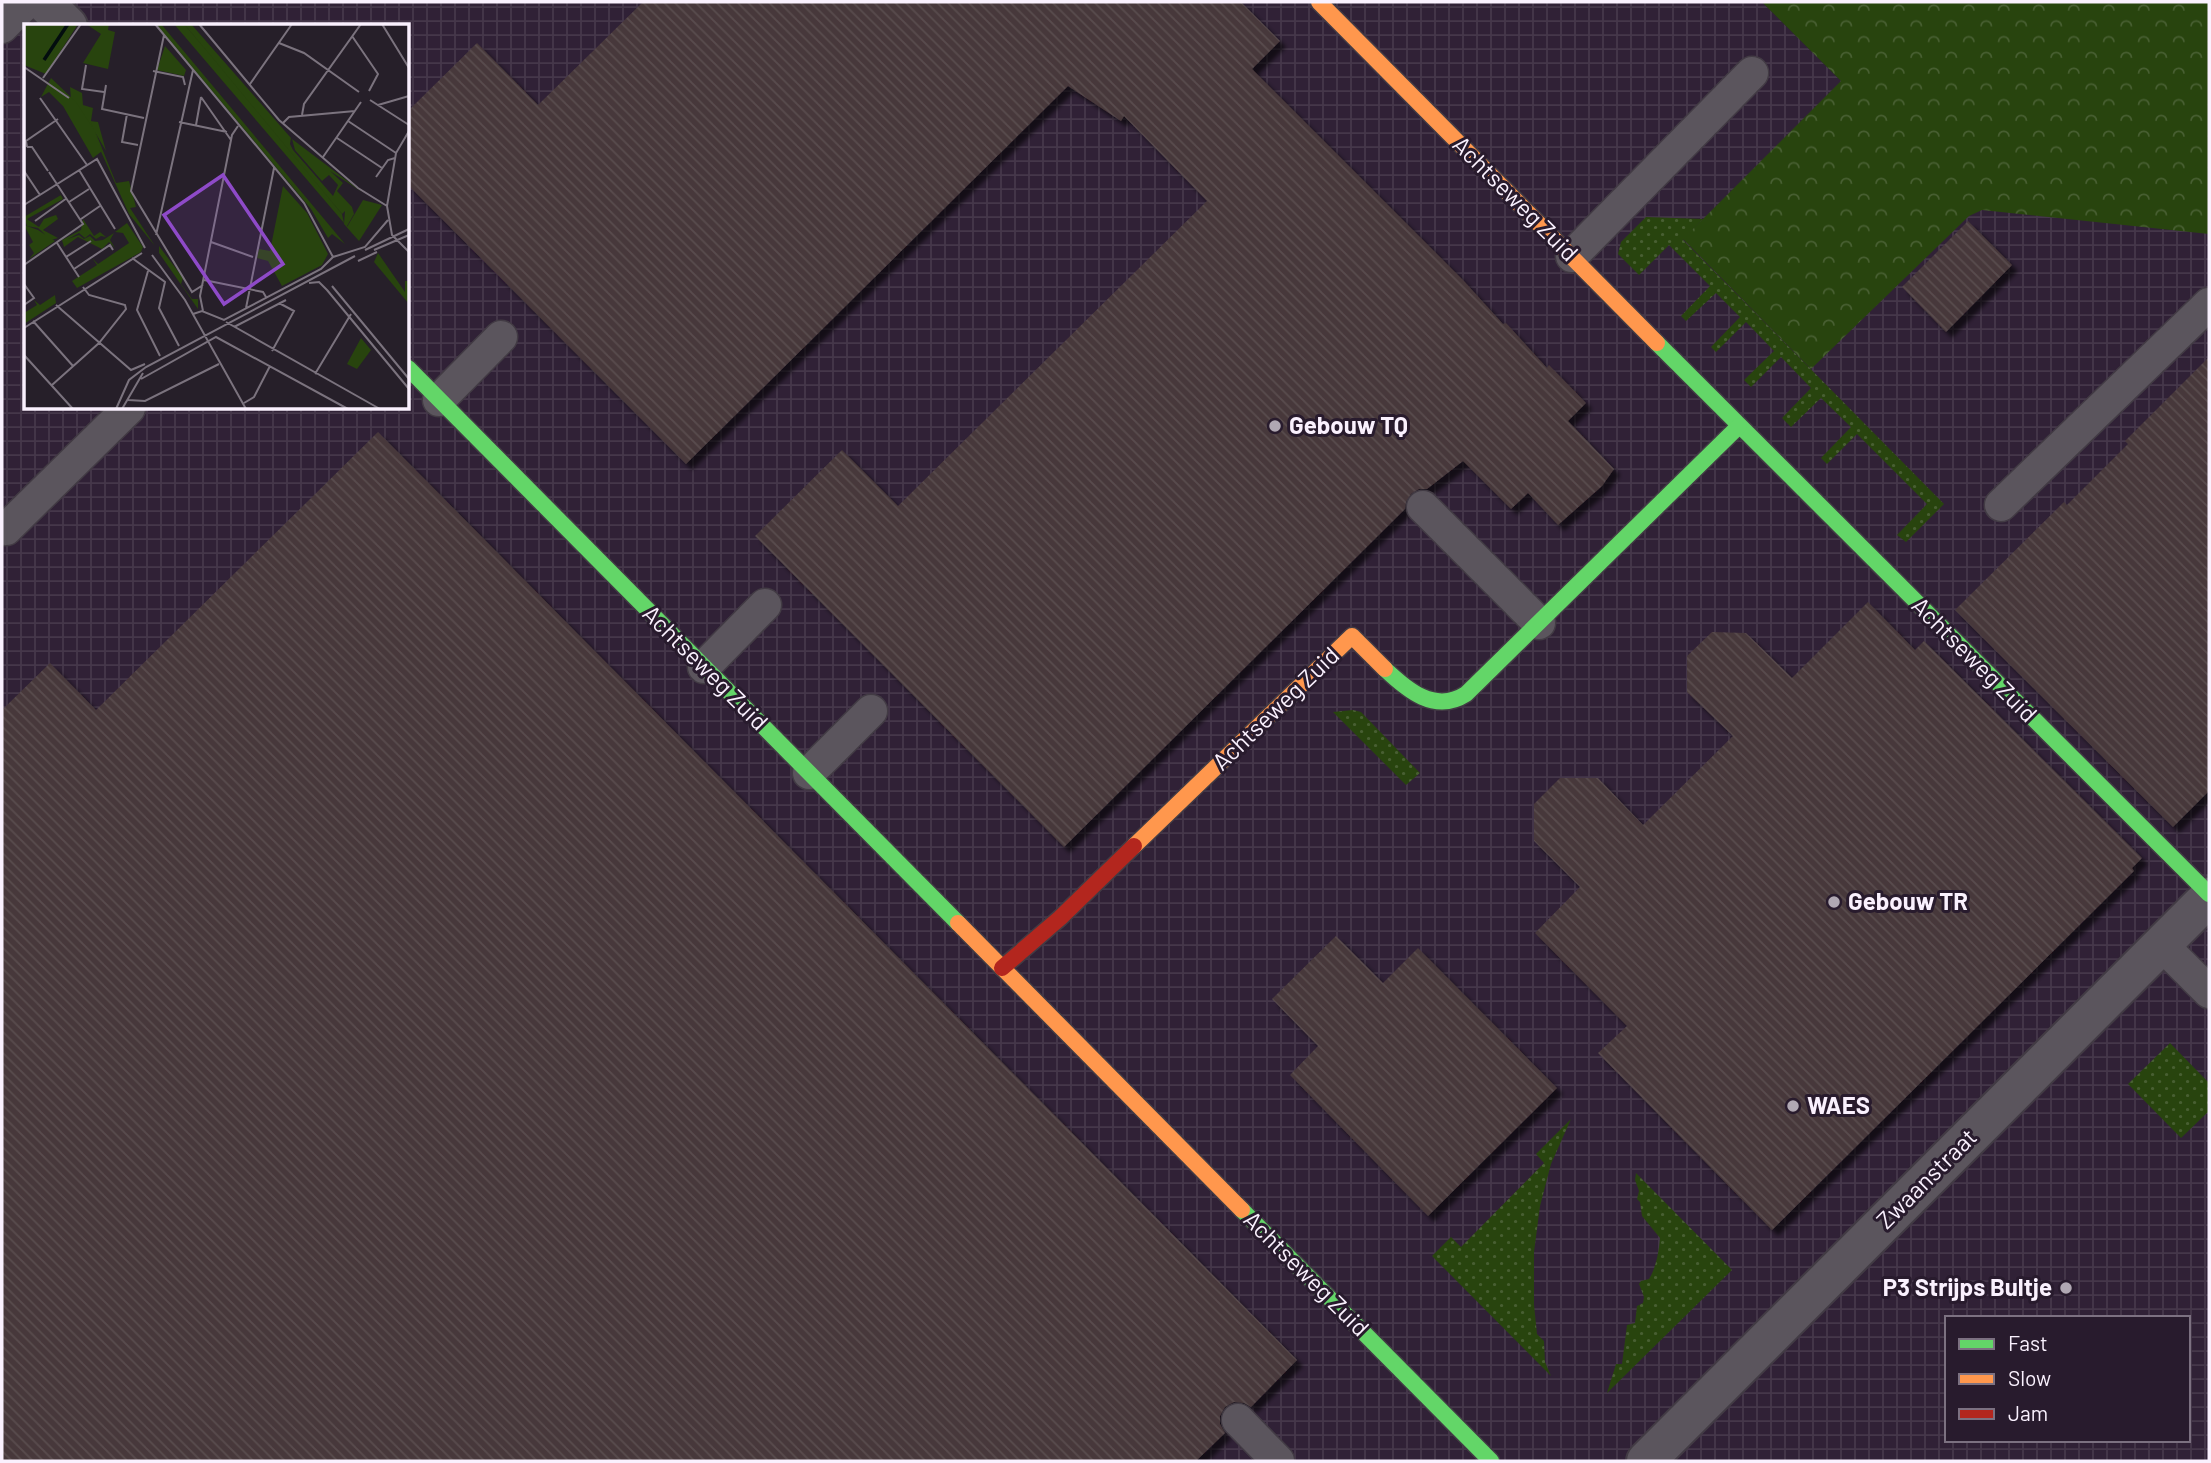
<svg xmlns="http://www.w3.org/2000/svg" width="2211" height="1463" viewBox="0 0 2211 1463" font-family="Barlow,sans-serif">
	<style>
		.industrial { fill: url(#industrial-grid); fill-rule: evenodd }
		.grass { fill: url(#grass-dots) }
		.forest { fill: url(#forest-crowns) }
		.building { fill: url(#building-back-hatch); filter: url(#shadow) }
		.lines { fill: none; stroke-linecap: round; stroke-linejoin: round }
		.lane-casing { stroke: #423b44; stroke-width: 35 }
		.street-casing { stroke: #423b44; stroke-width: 42 }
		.fast-casing { stroke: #423b44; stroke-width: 19 }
		.slow-casing { stroke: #423b44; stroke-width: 19 }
		.jam-casing { stroke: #423b44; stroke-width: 19 }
		.lane { stroke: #5b555d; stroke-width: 32 }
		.street { stroke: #5b555d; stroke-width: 38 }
		.fast { stroke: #63d668; stroke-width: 16 }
		.slow { stroke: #ff974d; stroke-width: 16 }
		.jam { stroke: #b3261e; stroke-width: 16 }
		.poi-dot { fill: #b0a8b3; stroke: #281b2d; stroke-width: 2.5 }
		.labels { text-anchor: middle; stroke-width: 6; stroke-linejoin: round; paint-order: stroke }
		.street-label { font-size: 24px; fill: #faf1fe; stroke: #281b2d }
		.poi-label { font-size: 24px; font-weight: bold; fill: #faf1fe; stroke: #281b2d; text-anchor: start }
		.inset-river { fill: none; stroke: #030d0f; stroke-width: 3.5 }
		.inset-road { fill: none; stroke: #7b737e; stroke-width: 2 }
		.view { fill: #8e4ac8; fill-opacity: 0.15; stroke: #8e4ac8; stroke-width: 3.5 }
		.inset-edge { fill: none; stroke: #faf1fe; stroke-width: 3.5 }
	</style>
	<defs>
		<pattern id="industrial-grid" width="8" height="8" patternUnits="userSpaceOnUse" patternTransform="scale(1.75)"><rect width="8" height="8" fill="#302136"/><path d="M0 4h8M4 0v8" fill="none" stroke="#45374a"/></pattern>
		<pattern id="grass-dots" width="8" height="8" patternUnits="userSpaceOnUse" patternTransform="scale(1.75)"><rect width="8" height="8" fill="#28440e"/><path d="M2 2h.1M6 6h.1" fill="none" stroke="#485f32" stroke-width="1.8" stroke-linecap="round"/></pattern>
		<pattern id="forest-crowns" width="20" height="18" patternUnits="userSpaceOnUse" patternTransform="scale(1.75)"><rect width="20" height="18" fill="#28440e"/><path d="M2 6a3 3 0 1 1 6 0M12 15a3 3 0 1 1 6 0" fill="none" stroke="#485f32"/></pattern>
		<pattern id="building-back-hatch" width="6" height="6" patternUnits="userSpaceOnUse" patternTransform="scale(1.75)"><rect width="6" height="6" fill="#47383a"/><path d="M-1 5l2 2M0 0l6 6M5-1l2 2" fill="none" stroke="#594c4e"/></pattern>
		<filter id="shadow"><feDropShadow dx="6" dy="6" stdDeviation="2" flood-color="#0009"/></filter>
	</defs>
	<rect width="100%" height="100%" fill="#261f29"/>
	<path class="industrial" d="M2,2H1762L1841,81L2209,231V1461H2ZM26,26H408V408H26ZM1947,1318H2188V1440H1947Z"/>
	<g class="grass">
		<path d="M1646,217L1703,219L1683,240L1944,504L1906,542L1897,535L1927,504L1857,434L1827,464L1821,458L1851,427L1821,398L1791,427L1782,418L1811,388L1781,357L1751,387L1744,380L1774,351L1746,322L1716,352L1711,347L1740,317L1716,293L1686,321L1681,316L1710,286L1669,245L1639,275L1618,254L1621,242Z"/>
		<path d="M1353,710L1361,712L1420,773L1406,785L1333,712Z"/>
		<path d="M2170,1043L2209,1083V1111L2181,1138L2128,1084Z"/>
		<path d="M1571,1119L1551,1164L1540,1206L1534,1252V1305L1537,1334L1544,1341L1545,1362L1551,1376L1432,1256L1451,1237L1461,1247L1544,1163L1536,1154Z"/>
		<path d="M1636,1173L1732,1270L1607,1393L1616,1364H1622L1627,1325L1635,1323L1637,1306L1643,1303L1644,1297L1639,1284L1641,1281L1649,1279C1656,1268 1659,1251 1660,1238L1642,1216L1640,1202L1637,1199L1639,1191L1635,1180Z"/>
	</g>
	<path class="forest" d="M1762,2H2209V234L1982,210L1969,216L1811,369L1683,239L1841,81Z"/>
	<g class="building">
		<path d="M643,2H1241L1280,41L1252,69L1463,280L1503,324L1506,323L1547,368L1549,365L1586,403L1568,421L1614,469L1602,486L1558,525L1528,493L1511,509L1463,461L1427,489H1419L1411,494L1406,502L1405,509L1064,847L755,536L842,450L898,506L1207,201L1124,116L1121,121L1068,86L686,464L408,185V111L477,43L538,105Z"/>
		<path d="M1968,221L2012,265L1946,332L1902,287Z"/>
		<path d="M2209,357V791L2173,827L1955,610L2064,502L2067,505L2128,444L2125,441Z"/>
		<path d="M378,432L1297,1360L1251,1407L1244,1403L1234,1402L1225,1407L1220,1416V1424L1225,1433L1196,1461H2V710L50,663L96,710Z"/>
		<path d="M1868,602L1915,650L1924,641L2142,858L2132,868L2134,871L1772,1230L1598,1053L1627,1026L1535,933L1580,887L1534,841V804L1560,778H1598L1643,825L1733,736L1687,692V656L1712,632L1746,633L1792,678Z"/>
		<path d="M1336,936L1383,983L1418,948L1557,1088L1428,1216L1290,1075L1318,1046L1272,999Z"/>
	</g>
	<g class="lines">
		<defs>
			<g id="lane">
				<path d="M2,27L27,2"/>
				<path d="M1572,256L1752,73"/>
				<path d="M439,400L501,337"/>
				<path d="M2001,505L2209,304"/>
				<path d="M1423,507L1539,623"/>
				<path d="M2,525L6,529L129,408"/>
				<path d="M704,667L765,605"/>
				<path d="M809,773L871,711"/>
				<path d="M2161,944L2209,992"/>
				<path d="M1238,1420L1278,1461"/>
			</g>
			<g id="street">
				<path d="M44,2L68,26"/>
				<path d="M1646,1461L2209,897"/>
			</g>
			<g id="fast">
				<path d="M1657,343L2209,894"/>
				<path d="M408,368L958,923"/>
				<path d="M1385,669C1407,690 1435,714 1466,694L1739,426"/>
				<path d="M1242,1210L1491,1461"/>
			</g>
			<g id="slow">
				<path d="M1319,2L1657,343"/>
				<path d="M1134,846L1352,636L1385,669"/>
				<path d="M958,923L1242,1210"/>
			</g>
			<path id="jam" d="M1002,968L1060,918L1134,846"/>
		</defs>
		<use href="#lane" class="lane-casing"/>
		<use href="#street" class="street-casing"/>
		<use href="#fast" class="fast-casing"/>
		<use href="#slow" class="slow-casing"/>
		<use href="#jam" class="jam-casing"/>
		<use href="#lane" class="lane"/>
		<use href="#street" class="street"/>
		<use href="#fast" class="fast"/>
		<use href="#slow" class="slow"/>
		<use href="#jam" class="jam"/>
	</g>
	<g class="poi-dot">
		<circle cx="1275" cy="426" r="7"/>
		<circle cx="1834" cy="902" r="7"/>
		<circle cx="1793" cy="1106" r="7"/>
		<circle cx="2066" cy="1288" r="7"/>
	</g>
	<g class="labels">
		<g class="street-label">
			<text transform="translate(1515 199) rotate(45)" y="8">Achtseweg Zuid</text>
			<text transform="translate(1974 660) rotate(45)" y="8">Achtseweg Zuid</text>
			<text transform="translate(705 668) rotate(45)" y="8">Achtseweg Zuid</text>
			<text transform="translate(1276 709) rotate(-44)" y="8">Achtseweg Zuid</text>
			<text transform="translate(1927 1179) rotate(-45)" y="8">Zwaanstraat</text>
			<text transform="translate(1306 1274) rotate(45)" y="8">Achtseweg Zuid</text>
		</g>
		<g class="poi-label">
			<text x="1289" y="434">Gebouw TQ</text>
			<text x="1848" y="910">Gebouw TR</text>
			<text x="1807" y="1114">WAES</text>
			<text x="2052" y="1296" text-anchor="end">P3 Strijps Bultje</text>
		</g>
	</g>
	<g transform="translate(24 24)">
		<rect width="385" height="385" fill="#261f29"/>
		<path d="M132,0H137L321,220L308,210L304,214L287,185ZM160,0H167L267,114L266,120L269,126L309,172L314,161L305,151L298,157L271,126L268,115L338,168L306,147L319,159L313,167L328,183L330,190L323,202L335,217L320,200L321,187L318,190L300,169ZM141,22L162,46L160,52L133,46ZM46,63L58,69L59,81L69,84L67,97L92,159L105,157L112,183L106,184L131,222L105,190L65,101L47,75ZM32,162L39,175L3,195L15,203L20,195L32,191L34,195L19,206L34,214L27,216L14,204L3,202L0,193L37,171ZM59,195L70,212L76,208L82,213L77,212L72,215L66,210L61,214L55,209L44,215L55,211L60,215L66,212L71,217L79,216L90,209L86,216L91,224L85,218L78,225L54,213L40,223L38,216L57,206ZM103,199L119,223L117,228L53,264L48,257L73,241L68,234L74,240L105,219L99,209L91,208ZM0,201L14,206L31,217L5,235L10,229L5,221L9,218ZM135,222L159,254L157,260L168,275H174V285L135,229ZM31,271L32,279L0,300V289L13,281L10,276L16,281ZM337,314L347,326L333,345L323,340Z" fill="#28440e"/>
		<path d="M0,0H54L22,50L0,41ZM62,0H85L84,6L91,8L84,45L59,39L77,10ZM150,0H160L188,33L318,190L320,199ZM27,54L52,78L70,106L66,97L74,98L82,127L71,108L78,127L69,134L39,82L25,68L17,73ZM259,162L283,189L304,230L298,241L258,262L244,237L233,234L235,225L246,227ZM354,229L381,268V257H385V280L350,238Z" fill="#28440e"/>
		<path d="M339,176L358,181L335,217L323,203Z" fill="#28440e"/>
		<path class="inset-river" d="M20,36L44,0"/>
		<path class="inset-road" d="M131,0L280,179L309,233M175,0L255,96L334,164L363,182M358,0L385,44M140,11L107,167L168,268L179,261M328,12L354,50L345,67M255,19L280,29L335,68M62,41L58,65L80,68M0,43L45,74M129,47L159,53L161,61M19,54L57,0M226,60L268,0M82,61L78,85L120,94M177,73L207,116M16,74L63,141M346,76L385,101M354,81L385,72M103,90L98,118L114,121M278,91L280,80L337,0M324,97L372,129M155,98L203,108M259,99L265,93L331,87M172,101L177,73M385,107L372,129L363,182L368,211L385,228M313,114L358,144M3,123L2,117L34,95M3,123H8L24,147M299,133L337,78M55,146L91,205M0,147L16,171M352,153L364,136L371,134M45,178L65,165M0,181L73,135L121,224M57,195L76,182M11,197L43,174M132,211L169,46M187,218L229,233M33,219L55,253M341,226L385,205M350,226L385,211M128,231L161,276L222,385M42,233L67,217M108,234L141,258L135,284L155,322M334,237L353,228M0,241L59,200L25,148M50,245L86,221L89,226M124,247L113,286L136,332M180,256L239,268L242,273M285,259L295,258L303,266M0,260L10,274L0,281M308,262L385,355M303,266L385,365M32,281L107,346L121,340M222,284L250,144M179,287L176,272L208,111L214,102M169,290L178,287L200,296L297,245L309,233L341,223L364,196M9,297L49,342M202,298L356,385M210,303L262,276M0,304L118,229M248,327L270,287L255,279M0,331L49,385M291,350L327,290M117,355L192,313L324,385M28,361L75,319L102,285L101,281L65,271L59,263M104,376L121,377L195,340M220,379L230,373L246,342M92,385L105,356L122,343L331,232M98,385L119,349"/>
		<path class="view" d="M199,151L259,240L200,280L140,191Z"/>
		<rect width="385" height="385" class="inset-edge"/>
	</g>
	<rect width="2211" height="1463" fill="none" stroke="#faf1fe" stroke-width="7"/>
	<rect x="1945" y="1316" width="245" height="126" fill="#281b2d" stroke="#7c7181" stroke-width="2"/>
	<rect x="1959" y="1339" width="35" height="10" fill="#63d668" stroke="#7c7181" stroke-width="2"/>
	<text x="2008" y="1351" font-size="21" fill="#faf1fe">Fast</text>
	<rect x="1959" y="1374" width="35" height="10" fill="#ff974d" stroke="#7c7181" stroke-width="2"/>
	<text x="2008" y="1386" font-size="21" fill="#faf1fe">Slow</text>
	<rect x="1959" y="1409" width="35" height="10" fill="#b3261e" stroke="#7c7181" stroke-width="2"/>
	<text x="2008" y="1421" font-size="21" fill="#faf1fe">Jam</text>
</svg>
